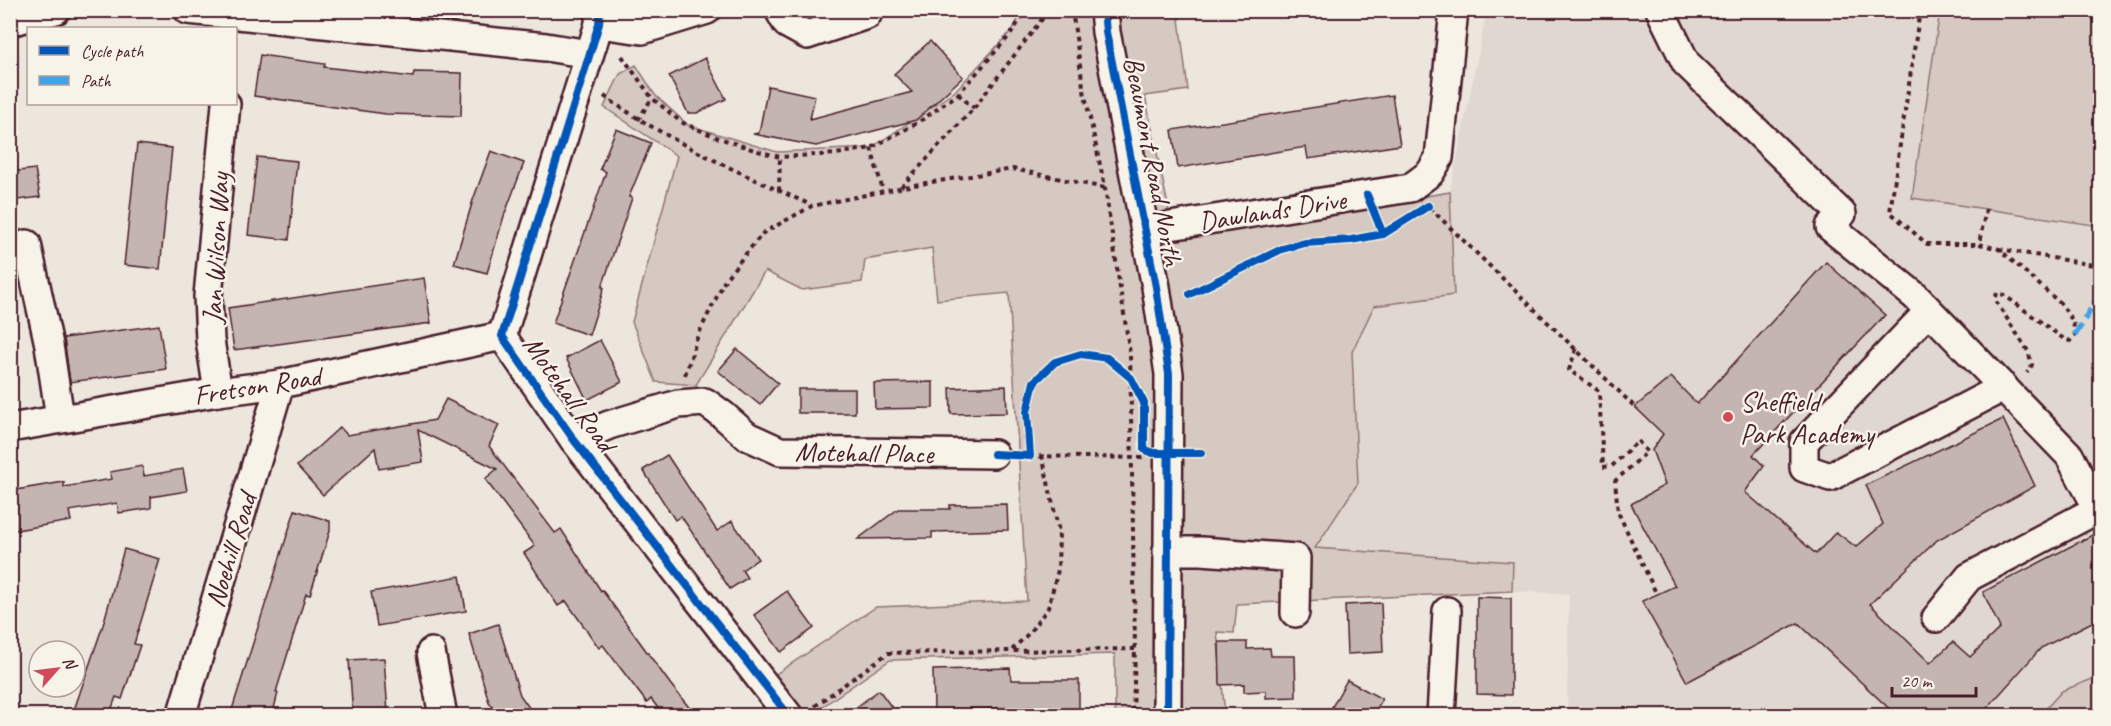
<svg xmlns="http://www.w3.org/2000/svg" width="2111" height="726" viewBox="0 0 2111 726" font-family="Caveat,sans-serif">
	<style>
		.built { fill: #e0d7d0 }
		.green { fill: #d5c9c2; stroke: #907476; stroke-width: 1.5 }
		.building { fill: #c4b5b0; stroke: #4a1f2b; stroke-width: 1.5 }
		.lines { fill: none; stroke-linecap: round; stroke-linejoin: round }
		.minor-casing { stroke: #4a1f2b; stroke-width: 32 }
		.path { stroke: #4a1f2b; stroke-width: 4; stroke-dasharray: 4.5 4.5; stroke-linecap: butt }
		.minor { stroke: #f7f3e8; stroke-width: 27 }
		.quiet { stroke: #40a2eb; stroke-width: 6; stroke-dasharray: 12 6; stroke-linecap: butt }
		.cycleway-casing { stroke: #f7f3e8; stroke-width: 11 }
		.cycleway { stroke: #0057b8; stroke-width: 8 }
		.poi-dot { fill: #d1495b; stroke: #f7f3e8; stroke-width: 2 }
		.labels { text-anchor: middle; stroke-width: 5; stroke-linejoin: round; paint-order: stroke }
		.street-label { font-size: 28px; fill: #4a1f2b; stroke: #f7f3e8 }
		.poi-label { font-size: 28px; fill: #4a1f2b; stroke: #f7f3e8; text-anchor: start }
	</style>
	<rect width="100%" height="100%" fill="#ece6dd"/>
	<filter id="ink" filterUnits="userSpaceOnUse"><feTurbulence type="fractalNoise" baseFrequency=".0167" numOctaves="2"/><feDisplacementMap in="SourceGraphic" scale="12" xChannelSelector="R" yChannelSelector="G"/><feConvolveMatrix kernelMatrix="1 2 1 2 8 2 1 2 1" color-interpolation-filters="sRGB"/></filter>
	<g filter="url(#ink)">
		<path class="built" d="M1487,11H2100V715H1567L1569,594L1512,591L1513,561L1315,548L1358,483L1352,352L1374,305L1454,295L1450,192Z"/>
		<g class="green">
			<path d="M1022,11H1178L1188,90L1145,96L1175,239L1450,192L1454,295L1374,306L1352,352L1358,483L1315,548L1513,562L1512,591L1237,604L1234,633L1217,632L1225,715H1115V654L890,660L810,715H763L773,708L758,686L876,607L1027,601L1009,293L937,300L932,248L865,260L862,282L802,290L765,271L696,385L656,382L632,322L677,156L604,107L620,74L636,65L655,95L688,125L777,152L871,148L954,92L1013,29Z"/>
			<path d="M1940,11H2100V226L1912,198Z"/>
			<path d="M2100,676V715H2040L2062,691Z"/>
		</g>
		<g class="building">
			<path d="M930,41L963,77L916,120L816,146L753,134L759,133L768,86L815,96L810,119L912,92L894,74Z"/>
			<path d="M260,55L325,64L324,67L413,77L414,72L462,73L461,116L386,114L254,96Z"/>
			<path d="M705,58L726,99L697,113H688L669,76Z"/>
			<path d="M1392,95L1400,145L1308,159L1306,147L1178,168L1172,130Z"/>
			<path d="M616,129L651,143L629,197L632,198L602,287L604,288L589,335L553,323L606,172L600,169Z"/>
			<path d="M137,144L172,148L160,269L124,265Z"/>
			<path d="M491,151L524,163L504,216L487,273L454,264L473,200Z"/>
			<path d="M257,157L297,161L289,240L248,235Z"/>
			<path d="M35,169L40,197L10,201V172Z"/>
			<path d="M1826,262L1885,315L1753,455L1764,466L1745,492L1816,554L1836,532L1856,547L1883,524L1866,485L2003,419L2035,486L1937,540L1870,604L1930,663L1953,642L1970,657L2000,628L1983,592L2100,531V618L2041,648L1980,716H1897L1798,623L1687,682L1642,601L1675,586L1631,504L1665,485L1652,450L1663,434L1635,407L1671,377L1697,404Z"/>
			<path d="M424,278L431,323L234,350L228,308Z"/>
			<path d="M159,325L166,369L70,382L64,338Z"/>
			<path d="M600,340L622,382L587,400L566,358Z"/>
			<path d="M737,349L778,383L760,405L718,371Z"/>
			<path d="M933,382V408L875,409L874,383Z"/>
			<path d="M1006,386L1007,413L951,414L950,388Z"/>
			<rect x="798" y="389" width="57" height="24"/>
			<path d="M446,399L499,425L489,446L555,533L561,529L601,591L602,590L671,685L696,716H664L651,699L647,703L603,645L599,648L566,601L558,606L524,553L535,546L485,479L497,469L418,430L423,462L379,469L375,448L323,495L297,466L340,427L347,435L435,420Z"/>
			<path d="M667,455L717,531L732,521L758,559L742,570L747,578L730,589L681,516L675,520L643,470Z"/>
			<path d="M142,466L144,476L183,469L187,491L151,497V508L119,513L117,503L69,511L71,521L10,531V491L64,482V487L112,479L110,472Z"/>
			<path d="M1007,504L1008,530L932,532V538L858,539L898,509H950V505Z"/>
			<path d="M295,510L330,521V531L310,595L306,594L276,692L278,693L272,716H230Z"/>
			<path d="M124,549L160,559L134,644L140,645L122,699L116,697L109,716H72L103,625Z"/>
			<path d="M460,576L466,611L377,626L371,592Z"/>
			<path d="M787,591L814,628L781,652L754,615Z"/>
			<path d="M1477,597L1511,598V695L1477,694Z"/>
			<path d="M1381,603L1383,652L1347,654L1345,605Z"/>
			<path d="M498,624L520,695L535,716H499L489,702L469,634Z"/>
			<path d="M1219,642H1247V649L1270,648L1271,656H1295L1296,697L1266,698V691L1244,692V684L1220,685Z"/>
			<path d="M384,658L388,713L353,716L349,660Z"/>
			<path d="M1010,668L1011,680H1079V716H1043L1042,707L934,710L933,670Z"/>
			<path d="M1347,680L1382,699L1373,716H1327Z"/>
			<path d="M879,690L898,716H845Z"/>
		</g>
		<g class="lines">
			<defs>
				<g id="minor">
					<path d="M188,10L546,47L589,54"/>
					<path d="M600,10L599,24L502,336L574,440L789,716"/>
					<path d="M779,10L787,24L807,35L867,15L869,10"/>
					<path d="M1104,10L1106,32L1156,287L1169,374L1167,716"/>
					<path d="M1660,10L1686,63L1842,214L1830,227L1915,296L2069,455L2098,509L1969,577L1936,618"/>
					<path d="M10,22L56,10"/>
					<path d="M599,24L642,30L707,10"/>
					<path d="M1145,230L1410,188L1430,173L1439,158L1454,10"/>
					<path d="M27,244L49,345L60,418"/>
					<path d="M1929,311L1804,442V468L1830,477L2004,387"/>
					<path d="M218,392L210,340L208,296L226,104"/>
					<path d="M10,428L218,392L280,384L502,336"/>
					<path d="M574,440L609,425L678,404L705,402L723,415L747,436L780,451L994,454"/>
					<path d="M1167,551H1201L1296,558L1295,613"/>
					<path d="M431,652L443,716"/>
					<path d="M181,716L280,384"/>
					<path d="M1441,716L1447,611"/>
				</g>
			</defs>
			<use href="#minor" class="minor-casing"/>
			<g class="path">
				<path d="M1072,10L1083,86L1105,188L1130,354L1135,649L1133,716"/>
				<path d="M1920,10L1890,212L1927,244H1979"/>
				<path d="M622,56L652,98L681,122L716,137L754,150L780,157L836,154L871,148L919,122L958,94L1011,34L1026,10"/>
				<path d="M958,94L974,108"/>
				<path d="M604,96C668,141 740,173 811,205"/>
				<path d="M638,120L652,98"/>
				<path d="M871,148L883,191"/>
				<path d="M901,187L974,108L1049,10"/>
				<path d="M779,191L780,157"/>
				<path d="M1430,208L1635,407"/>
				<path d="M1986,209L1979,244L1999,249L2060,303L2073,321L2075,335L2070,341L2064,339L2004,295L1997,293L1995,300L2028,351L2032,365L2027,373"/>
				<path d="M1999,249L2100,266"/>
				<path d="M1576,349L1569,370L1599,391L1603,467L1612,466L1638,441L1647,452L1615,481L1618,512L1656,593"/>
				<path d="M685,375L698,335L726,278L763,233L812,206L914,185L1013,169L1105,188"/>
				<path d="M1030,456L1143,458"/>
				<path d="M1012,650L1029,633L1048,608L1058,570L1059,532L1042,455"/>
				<path d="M815,706L888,653L1135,649"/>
			</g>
			<use href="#minor" class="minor"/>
			<path class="quiet" d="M2075,335L2100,294"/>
			<defs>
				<g id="cycleway">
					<path d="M600,10L599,24L502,336L574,440L789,716"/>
					<path d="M1104,10L1106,32L1156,287L1169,374L1167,716"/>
					<path d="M1367,195L1383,234L1428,206"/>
					<path d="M1190,294L1282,249L1305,243L1351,240L1383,234"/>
					<path d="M994,454L1030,456L1027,412L1034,382L1055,362L1081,354L1107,358L1131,378L1144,403V449L1153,453H1201"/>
				</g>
			</defs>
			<use href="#cycleway" class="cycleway-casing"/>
			<use href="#cycleway" class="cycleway"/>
		</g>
	</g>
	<circle class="poi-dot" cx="1728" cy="417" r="6"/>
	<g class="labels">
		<g class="street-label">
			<text transform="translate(1154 161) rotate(79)" y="10">Beaumont Road North</text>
			<text transform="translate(1272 210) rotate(-9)" y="10">Dawlands Drive</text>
			<text transform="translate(215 248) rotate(-87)" y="10">Jan Wilson Way</text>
			<text transform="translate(257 385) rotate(-9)" y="10">Fretson Road</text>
			<text transform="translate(570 393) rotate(54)" y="10">Motehall Road</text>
			<text transform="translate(864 452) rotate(1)" y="10">Motehall Place</text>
			<text transform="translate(230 550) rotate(-73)" y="10">Noehill Road</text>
		</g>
		<g class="poi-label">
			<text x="1740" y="411">Sheffield<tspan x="1740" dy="32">Park Academy</tspan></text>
		</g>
	</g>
	<rect width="2111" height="726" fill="none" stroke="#f7f3e8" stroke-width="36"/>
	<rect x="18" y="18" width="2075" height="690" fill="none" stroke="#4a1f2b" stroke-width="2" filter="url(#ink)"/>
	<rect x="27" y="27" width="210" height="78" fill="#f7f3e8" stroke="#b29e9c" stroke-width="1.5"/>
	<rect x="39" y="46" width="30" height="9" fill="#0057b8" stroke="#b29e9c" stroke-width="1.5"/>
	<text x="81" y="57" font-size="18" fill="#4a1f2b">Cycle path</text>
	<rect x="39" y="76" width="30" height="9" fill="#40a2eb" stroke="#b29e9c" stroke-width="1.5"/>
	<text x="81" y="87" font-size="18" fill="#4a1f2b">Path</text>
	<g transform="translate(57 669) rotate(62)"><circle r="28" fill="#f7f3e8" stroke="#b29e9c" stroke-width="1.5"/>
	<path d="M0-4.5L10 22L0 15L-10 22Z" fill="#d1495b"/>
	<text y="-9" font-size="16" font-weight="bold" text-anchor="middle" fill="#4a1f2b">N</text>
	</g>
	<path d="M1892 687v9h84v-9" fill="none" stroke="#4a1f2b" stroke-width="3"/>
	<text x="1901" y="687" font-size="18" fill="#4a1f2b" stroke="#f7f3e8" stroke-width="4.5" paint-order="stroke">20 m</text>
</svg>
